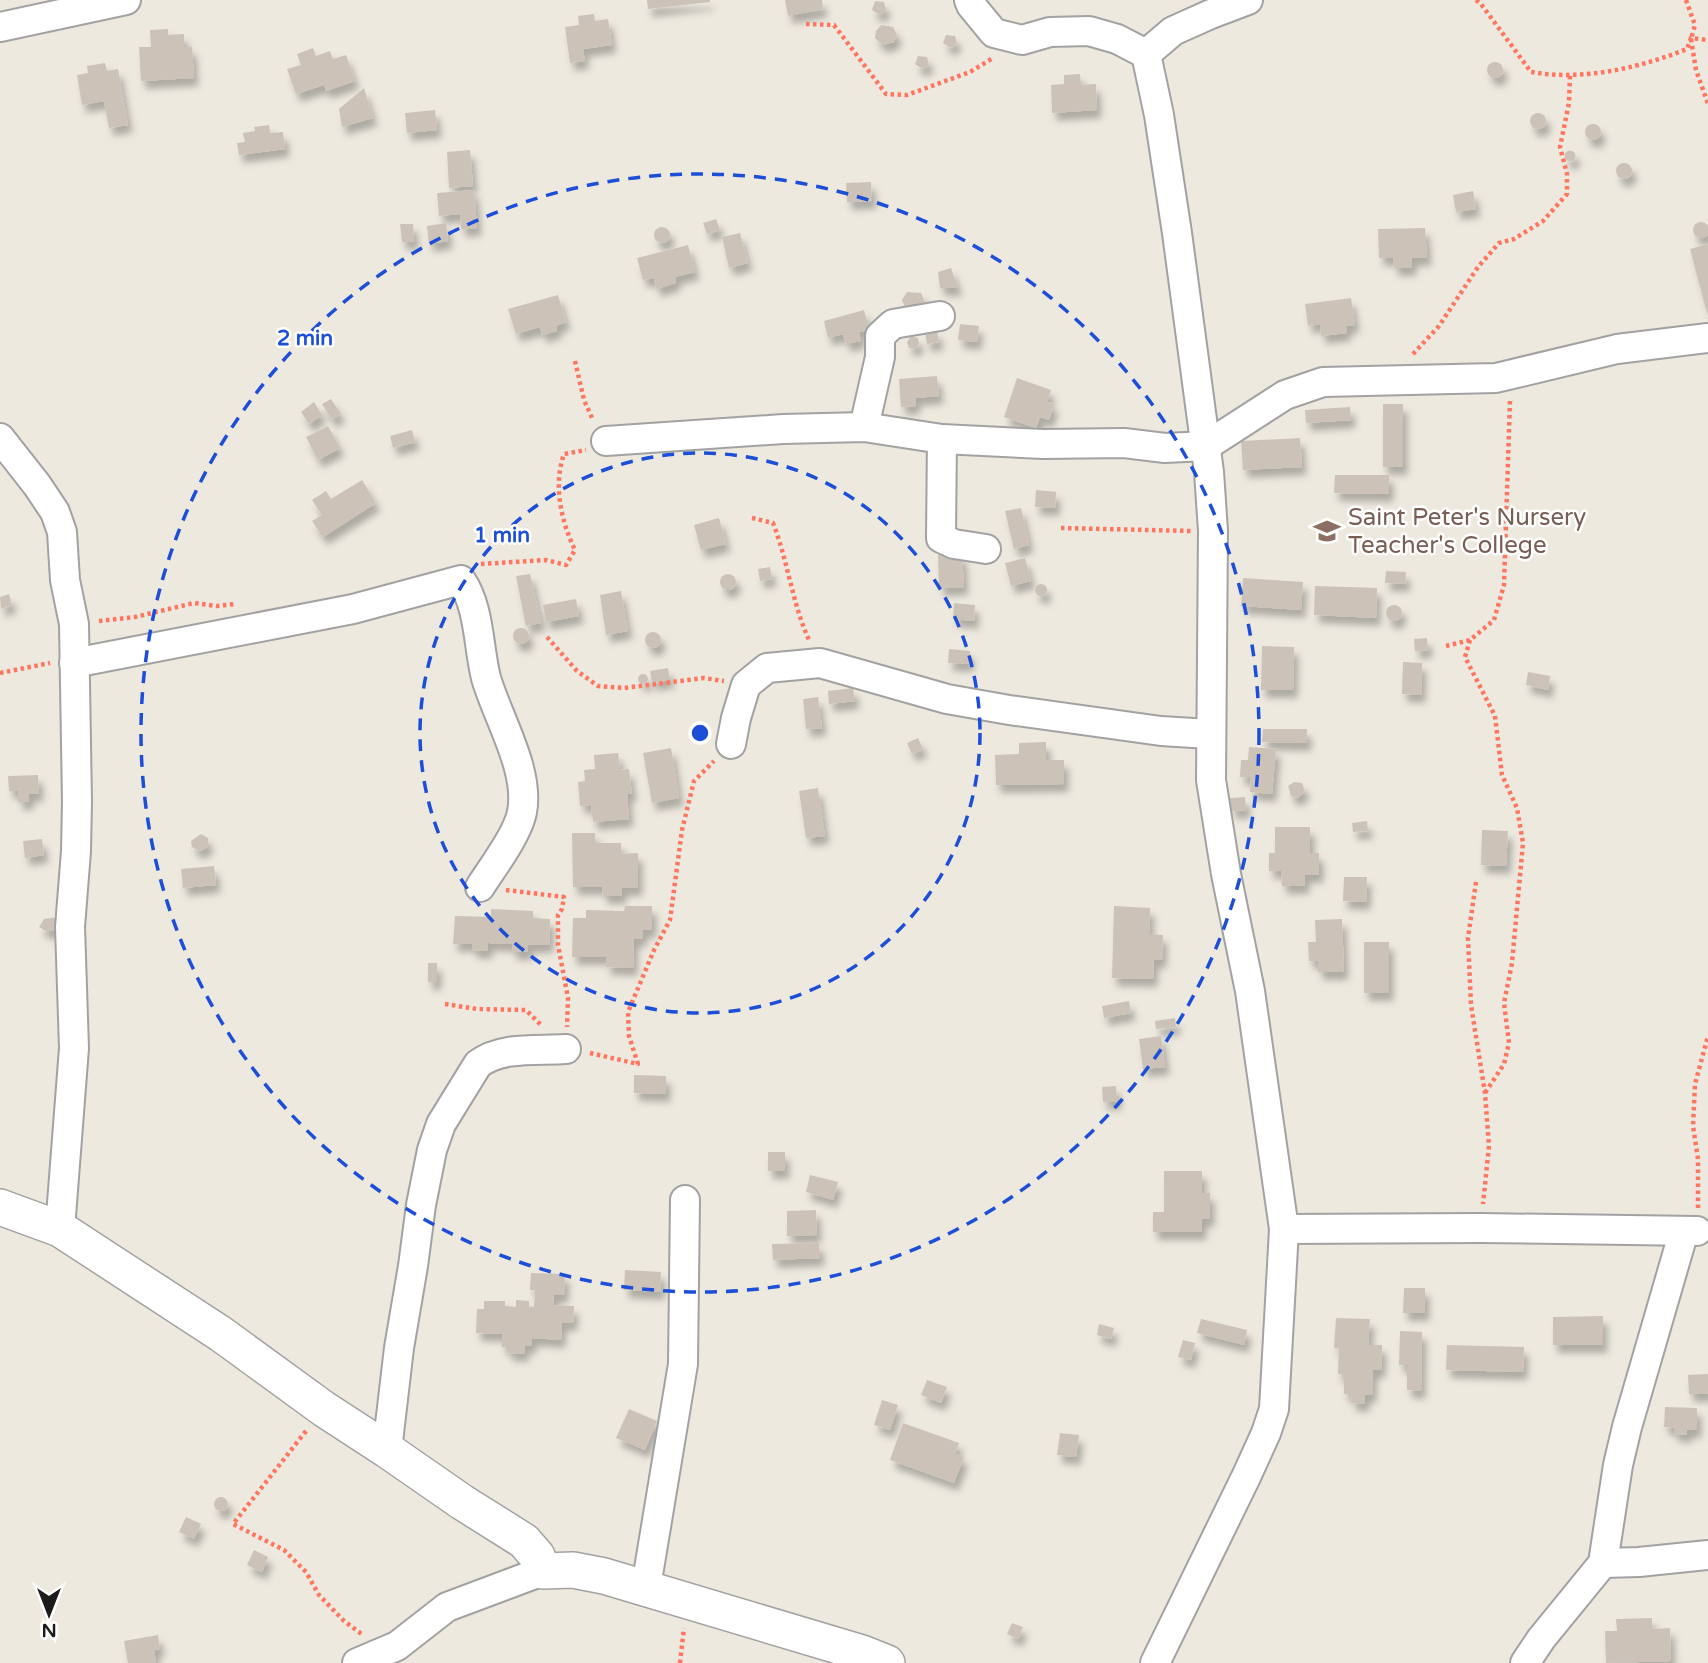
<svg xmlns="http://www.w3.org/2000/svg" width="1708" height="1663" viewBox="0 0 1708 1663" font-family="'Varela Round',sans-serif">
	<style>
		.building { fill: #cdc2b8; filter: url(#shadow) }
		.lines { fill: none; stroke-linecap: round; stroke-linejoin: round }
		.minor-casing { stroke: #a2a2a2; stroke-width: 32 }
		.tertiary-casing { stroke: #a2a2a2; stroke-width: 38 }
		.path { stroke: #ff755f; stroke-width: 4.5; stroke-dasharray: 3.5 3.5; stroke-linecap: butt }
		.minor { stroke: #fff; stroke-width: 28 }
		.tertiary { stroke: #fff; stroke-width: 35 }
		.ring { fill: none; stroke: #1d4ed8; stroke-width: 3.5; stroke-dasharray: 12 9 }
		.labels { text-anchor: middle; stroke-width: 5; stroke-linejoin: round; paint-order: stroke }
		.education-label { font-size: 24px; fill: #785e54; stroke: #fff; text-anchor: start }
		.centre { fill: #1d4ed8; stroke: #fff; stroke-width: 3.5 }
		.ring-label { font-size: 21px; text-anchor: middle; font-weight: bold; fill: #1d4ed8; stroke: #fff; stroke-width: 5; stroke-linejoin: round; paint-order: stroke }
	</style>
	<defs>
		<filter id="shadow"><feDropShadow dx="4.5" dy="8" stdDeviation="3.5" flood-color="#0004"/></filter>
	</defs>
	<rect width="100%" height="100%" fill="#ede9df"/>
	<g class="building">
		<path d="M647,0H710V2L648,9Z"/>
		<path d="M785,0H822L823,9L788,16Z"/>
		<path d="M875,1L884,2L886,10L880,15L872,10Z"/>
		<path d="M594,14L595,21L608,19L612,45L583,49L585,61L570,63L565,27L579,25L578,16Z"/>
		<path d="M881,25L893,27L897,35L894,42L883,45L875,38L876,31Z"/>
		<path d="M168,29V35L184,34V47H192L194,78L141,81L139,47H151L150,30Z"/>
		<path d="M946,35L955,36L957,43L951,48L943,43Z"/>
		<path d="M313,48L316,56L330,51L333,59L346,55L355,81L326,91L324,85L296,94L287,69L301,65L297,54Z"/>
		<path d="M918,56L927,57L929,65L923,69L915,64Z"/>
		<circle cx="1495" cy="70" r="8"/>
		<path d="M105,63L107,71L118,69L128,125L109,128L104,101L82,105L77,75L88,73L87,66Z"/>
		<path d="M1080,74L1081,85L1096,84L1097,110L1052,113L1051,85L1064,84V75Z"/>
		<path d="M364,88L373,118L342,127L339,109Z"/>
		<path d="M435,110L437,130L407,133L405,113Z"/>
		<circle cx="1538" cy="121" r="8"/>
		<circle cx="1593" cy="132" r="8"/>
		<path d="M269,125L270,133L283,132L285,149L239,155L237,143L245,142L243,133L255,131L254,127Z"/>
		<path d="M470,150L473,186L449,188L447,152Z"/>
		<circle cx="1570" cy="156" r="5.5"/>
		<circle cx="1624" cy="171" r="8"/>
		<path d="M871,182L872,201L847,202L846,183Z"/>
		<path d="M474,190L477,228L461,229L460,214L439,216L437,193Z"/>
		<path d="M1473,191L1476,209L1456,212L1453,195Z"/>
		<path d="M716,219L720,230L707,234L703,223Z"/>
		<circle cx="1701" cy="230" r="8"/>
		<path d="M446,223L448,241L429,244L427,226Z"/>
		<path d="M400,224H413L414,242H402Z"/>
		<circle cx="662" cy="235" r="8"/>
		<path d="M1425,228L1427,258H1412V268H1394L1393,258H1379L1378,229Z"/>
		<path d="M740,233L748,263L729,268L722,237Z"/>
		<path d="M1708,244V313H1707L1690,249Z"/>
		<path d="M688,245L695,272L675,277L676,283L656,289L654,278L643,280L637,258Z"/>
		<path d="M951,268L958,288H940L938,272Z"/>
		<path d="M907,292L921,293L925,303L921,310H906L902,300Z"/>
		<path d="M558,295L566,322L556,326L557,331L542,335L540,327L516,334L508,309Z"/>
		<path d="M1351,298L1355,325L1346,326L1347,333L1321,336L1320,324L1308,326L1305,304Z"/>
		<path d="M864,310L869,330L859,332L861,341L846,344L843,334L828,338L824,321Z"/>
		<path d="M960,324L979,326L977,342L958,340Z"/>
		<path d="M937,330L939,342L927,344L925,333Z"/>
		<path d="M911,336L918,338L919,343L917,348H909L907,342Z"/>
		<path d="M937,376L939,396L915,398L916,406L901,407L899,379Z"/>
		<path d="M1017,378L1051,390L1047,402L1054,404L1049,420L1040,417L1036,428L1004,417Z"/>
		<path d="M331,399L341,414L332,420L322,404Z"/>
		<path d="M314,402L322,415L309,424L301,412Z"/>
		<rect x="1383" y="404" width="20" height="63"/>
		<path d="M1350,407L1351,420L1306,423L1305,410Z"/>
		<path d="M328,426L340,448L318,460L306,437Z"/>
		<path d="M412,430L415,442L393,448L390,436Z"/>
		<path d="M1300,438L1302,467L1243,470L1241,441Z"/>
		<path d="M1335,475H1389V494L1334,493Z"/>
		<path d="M362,480L376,503L323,537L312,521L322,515L312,500L326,491L331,499Z"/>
		<path d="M1036,490L1056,492L1055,508L1035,507Z"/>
		<path d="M1021,508L1029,545L1014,549L1005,511Z"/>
		<path d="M719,518L726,544L701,550L694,525Z"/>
		<path d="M962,554L964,587L939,588L938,555Z"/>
		<path d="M1025,558L1031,581L1011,586L1005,563Z"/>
		<path d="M770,567L772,579L760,581L758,569Z"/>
		<path d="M1386,571L1406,572L1405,584L1385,583Z"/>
		<circle cx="728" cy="582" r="8"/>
		<path d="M530,574L541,623L526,626L516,576Z"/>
		<path d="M1243,578L1303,582L1301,610L1241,606Z"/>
		<circle cx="1041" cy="590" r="6"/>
		<path d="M1315,586L1377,588L1376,618L1314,615Z"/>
		<path d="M621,591L628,631L606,635L600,595Z"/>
		<path d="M9,594L12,605L1,609L0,597Z"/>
		<path d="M576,599L579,616L546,622L543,605Z"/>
		<path d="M954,603L975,605L974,621L953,619Z"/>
		<circle cx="1394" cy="613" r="8"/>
		<circle cx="521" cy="636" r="8"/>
		<circle cx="653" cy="640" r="8"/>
		<path d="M1427,638L1428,650L1415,651L1414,639Z"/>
		<path d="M1262,646L1294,647L1293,690H1261Z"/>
		<path d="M949,649L970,651L969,664L948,663Z"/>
		<path d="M1403,662L1422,663L1421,695L1402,694Z"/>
		<path d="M668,668L670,680L652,683L650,671Z"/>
		<path d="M1528,672L1550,676L1548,690L1526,685Z"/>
		<circle cx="643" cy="679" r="5"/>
		<path d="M853,688L855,701L829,704L828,691Z"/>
		<path d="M818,697L822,728L806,729L803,699Z"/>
		<path d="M1263,729H1307V743L1262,742Z"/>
		<path d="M918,738L923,749L912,754L907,743Z"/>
		<path d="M1046,742V760H1064V784L996,785L995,755L1019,754V743Z"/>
		<path d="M1249,747L1276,749L1272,794L1250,792L1251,778L1240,777L1241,760H1248Z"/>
		<path d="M671,748L679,798L652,803L643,753Z"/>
		<path d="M618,753L620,770L629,769L632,794H627L629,819L593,822L591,805L580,806L578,782L585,781L584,770L595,769L594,755Z"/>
		<path d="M38,775L39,794H29V802H18V791H9L8,776Z"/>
		<path d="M1294,782L1302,783L1305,791L1298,798L1291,796L1288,786Z"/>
		<path d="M818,788L825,836L806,838L799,791Z"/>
		<path d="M1245,797L1246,810L1231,811L1230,798Z"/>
		<path d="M1367,821L1368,831L1353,832L1352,823Z"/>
		<path d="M1275,827H1310V853H1319V875H1305V886H1282L1281,871H1269V853H1275Z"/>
		<path d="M1482,830L1508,831L1506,866L1481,865Z"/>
		<path d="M572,833H595V843H621V854L638,853V888H622V896H603L602,887H573Z"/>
		<path d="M201,834L208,838V847L199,851L192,847L191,841Z"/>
		<path d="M42,839L44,855L25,858L23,841Z"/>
		<path d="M214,866L216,885L183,888L181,869Z"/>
		<path d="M1344,877H1367L1366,902L1343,901Z"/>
		<path d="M625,906H652V930H643L642,939H634L633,968L606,967L607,957H572L573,918H586V910L624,911Z"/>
		<path d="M1114,906L1150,908L1149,934L1163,935L1162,960H1154L1153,979L1112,978Z"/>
		<path d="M491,909L533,911V918L550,919L549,945H528V952H512V944L488,943V951L472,950V944H453L455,916L491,917Z"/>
		<path d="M57,917L58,931H46L39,927L44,919Z"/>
		<path d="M1342,919L1344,972H1318V961H1309L1308,942H1316L1315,920Z"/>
		<rect x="1364" y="942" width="25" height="51"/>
		<rect x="428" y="963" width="9" height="19"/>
		<path d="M1129,1001L1131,1013L1104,1018L1102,1006Z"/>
		<path d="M1175,1018L1176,1027L1156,1029L1155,1021Z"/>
		<path d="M1161,1036L1165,1067L1143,1069L1139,1039Z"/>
		<path d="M634,1075L666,1076V1094L634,1093Z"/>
		<path d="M1116,1086L1117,1102H1103L1102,1087Z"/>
		<rect x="768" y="1152" width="17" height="19"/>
		<path d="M1164,1171H1202V1193H1210V1219H1202V1232H1153V1212H1164Z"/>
		<path d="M810,1175L838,1182L833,1200L806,1192Z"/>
		<path d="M816,1210L817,1235L787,1236V1211Z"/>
		<path d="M819,1243L820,1258L773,1260L772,1244Z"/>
		<path d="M625,1270L661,1272L660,1292L624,1290Z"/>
		<path d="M531,1273L565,1274L564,1295H554L553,1305L574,1306L573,1323H562L561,1340L532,1338V1346L525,1345L524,1354L508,1353V1347H502V1334L476,1333L477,1309H484V1301H505V1306L516,1307V1300L529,1301V1307H534L535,1290H530Z"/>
		<path d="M1404,1288H1425V1313H1403Z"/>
		<path d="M1603,1316V1345H1553V1317Z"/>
		<path d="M1336,1318L1370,1319L1368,1345H1382L1381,1370H1373L1372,1395H1365V1404L1351,1403L1352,1394H1344V1375L1338,1374L1339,1348H1334Z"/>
		<path d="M1201,1319L1247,1330L1244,1345L1197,1333Z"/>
		<path d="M1099,1324L1114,1328L1111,1339L1097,1335Z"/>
		<path d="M1400,1331L1422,1332L1421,1391L1407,1390V1365H1399Z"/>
		<path d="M1183,1340L1195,1343L1191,1360L1178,1357Z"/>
		<path d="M1447,1345L1524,1347L1523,1372L1446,1370Z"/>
		<path d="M1708,1374V1394H1689L1688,1375Z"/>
		<path d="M927,1380L947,1387L941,1403L921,1395Z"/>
		<path d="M882,1400L898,1405L890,1430L874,1425Z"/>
		<path d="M1665,1407L1697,1408V1430H1687V1435L1674,1434V1428L1664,1427Z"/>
		<path d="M629,1409L657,1421L645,1450L616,1438Z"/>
		<path d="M903,1423L959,1443L955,1454L964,1457L954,1483L890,1460Z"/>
		<path d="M1060,1433L1079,1435L1076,1457L1057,1455Z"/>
		<circle cx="221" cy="1504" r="7"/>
		<path d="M186,1517L201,1524L194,1539L179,1532Z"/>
		<path d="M254,1550L268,1557L262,1572L247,1565Z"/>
		<path d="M1652,1618V1629L1670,1628L1671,1661L1606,1663L1605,1631H1617L1616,1619Z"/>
		<path d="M1012,1623L1023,1627L1018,1639L1007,1634Z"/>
		<path d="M158,1635L160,1649L154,1650L156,1663H128L124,1641Z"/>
	</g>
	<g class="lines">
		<defs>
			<g id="minor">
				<path d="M969,0L971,5L994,33L1022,40L1050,32L1089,31L1117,39L1146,54L1159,115L1177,233L1209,472L1213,531L1211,780L1226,874L1250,991L1284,1229L1274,1409L1266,1433L1246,1477L1155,1663"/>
				<path d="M0,27L126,0"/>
				<path d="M1146,54L1173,31L1211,14L1248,0"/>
				<path d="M864,427L880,357V336L893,324L940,316"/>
				<path d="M0,438L37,485L55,512L62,532L65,580L74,624L77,802L76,851L70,927L74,1048L60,1229"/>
				<path d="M942,439L941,538L954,544L986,549"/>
				<path d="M606,441L783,429L864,427L942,439L1043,444L1124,443L1165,448L1206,446L1285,395L1323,382L1496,378L1617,349L1708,338"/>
				<path d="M74,663L353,609L461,580C480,608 478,646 486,678C498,719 530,770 522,812C518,834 492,868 480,887"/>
				<path d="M731,744L736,718L746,685L767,668L820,663L947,699L1009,710L1161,731L1210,734"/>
				<path d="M1284,1229L1481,1228L1697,1231"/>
				<path d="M387,1450L399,1348L413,1266L421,1205L432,1150L441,1124L478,1064C502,1046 537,1051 566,1049"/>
				<path d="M1603,1563L1639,1562L1708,1555"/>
				<path d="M646,1587L683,1364L685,1200"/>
				<path d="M357,1663L397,1646L447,1607L543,1571"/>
				<path d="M1525,1663L1541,1639L1603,1563L1618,1465L1627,1427L1684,1231"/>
			</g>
			<path id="tertiary" d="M0,1207L60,1229L221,1334L324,1409L387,1450L462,1502L524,1541L537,1556L543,1571L573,1570L604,1576L862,1653L887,1663"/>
		</defs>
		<use href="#minor" class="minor-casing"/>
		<use href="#tertiary" class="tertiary-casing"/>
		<g class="path">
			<path d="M1476,0L1481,4L1531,72C1583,81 1639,68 1687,49L1691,38L1708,40"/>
			<path d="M1686,0L1695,25L1691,39"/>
			<path d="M806,24L834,25L886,94L907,95L970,72L993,58"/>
			<path d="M1691,39L1696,70L1708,104"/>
			<path d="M1413,354L1439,326L1478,267L1499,243L1514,239L1543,221L1567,194V174L1560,147L1569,103L1570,75"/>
			<path d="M575,361L584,400L593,420"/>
			<path d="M752,518L773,523C788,561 792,603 809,640"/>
			<path d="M1061,528L1191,531"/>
			<path d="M481,564L546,560L566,565L575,550C561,521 553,485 564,454L586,450"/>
			<path d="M99,621L135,617L194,603L217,606L235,604"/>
			<path d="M547,637L577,671L598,686L624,688L704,678L724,681"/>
			<path d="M1470,640L1465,657L1495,716L1502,775L1517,808L1523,843L1512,963L1504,1003L1509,1043L1504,1064L1485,1093"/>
			<path d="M1446,646L1470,640L1494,620L1504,585L1510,400"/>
			<path d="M0,673L50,663"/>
			<path d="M1476,882L1468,938L1471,1005L1485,1093L1489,1146L1483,1204"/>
			<path d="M506,890L564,897L562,909L558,915V945L568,998L567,1027"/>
			<path d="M445,1004L477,1009L526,1010L542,1026"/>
			<path d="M590,1053L638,1064L629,1036L628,1012L654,950L670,920L682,830L694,781L714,761"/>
			<path d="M1698,1208V1159L1693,1126L1695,1084L1708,1036"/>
			<path d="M306,1431L233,1524L284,1550L306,1572L319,1595L344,1621L363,1635"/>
			<path d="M680,1663L684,1628"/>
		</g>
		<use href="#minor" class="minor"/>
		<use href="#tertiary" class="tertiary"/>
	</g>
	<g class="ring">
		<circle cx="700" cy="733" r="280"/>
		<circle cx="700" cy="733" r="559"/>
	</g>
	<defs>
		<symbol id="school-bare" viewBox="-9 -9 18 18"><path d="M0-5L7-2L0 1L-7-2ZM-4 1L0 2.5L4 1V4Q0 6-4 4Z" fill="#8d6e63" stroke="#fff" stroke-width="2.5" paint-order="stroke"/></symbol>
	</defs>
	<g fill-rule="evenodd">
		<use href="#school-bare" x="1308" y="512" width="38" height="38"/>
	</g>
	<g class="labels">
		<g class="education-label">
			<text x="1348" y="525">Saint Peter's Nursery<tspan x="1348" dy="28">Teacher's College</tspan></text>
		</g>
	</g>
	<circle cx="700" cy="733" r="10" class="centre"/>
	<g class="ring-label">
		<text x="305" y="345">2 min</text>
		<text x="502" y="542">1 min</text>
	</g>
	<g transform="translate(49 1614) rotate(180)" stroke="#ffffff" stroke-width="5" paint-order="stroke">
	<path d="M0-5L12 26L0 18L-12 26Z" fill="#1b1b1b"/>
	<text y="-10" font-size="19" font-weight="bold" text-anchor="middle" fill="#1b1b1b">N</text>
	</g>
</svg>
